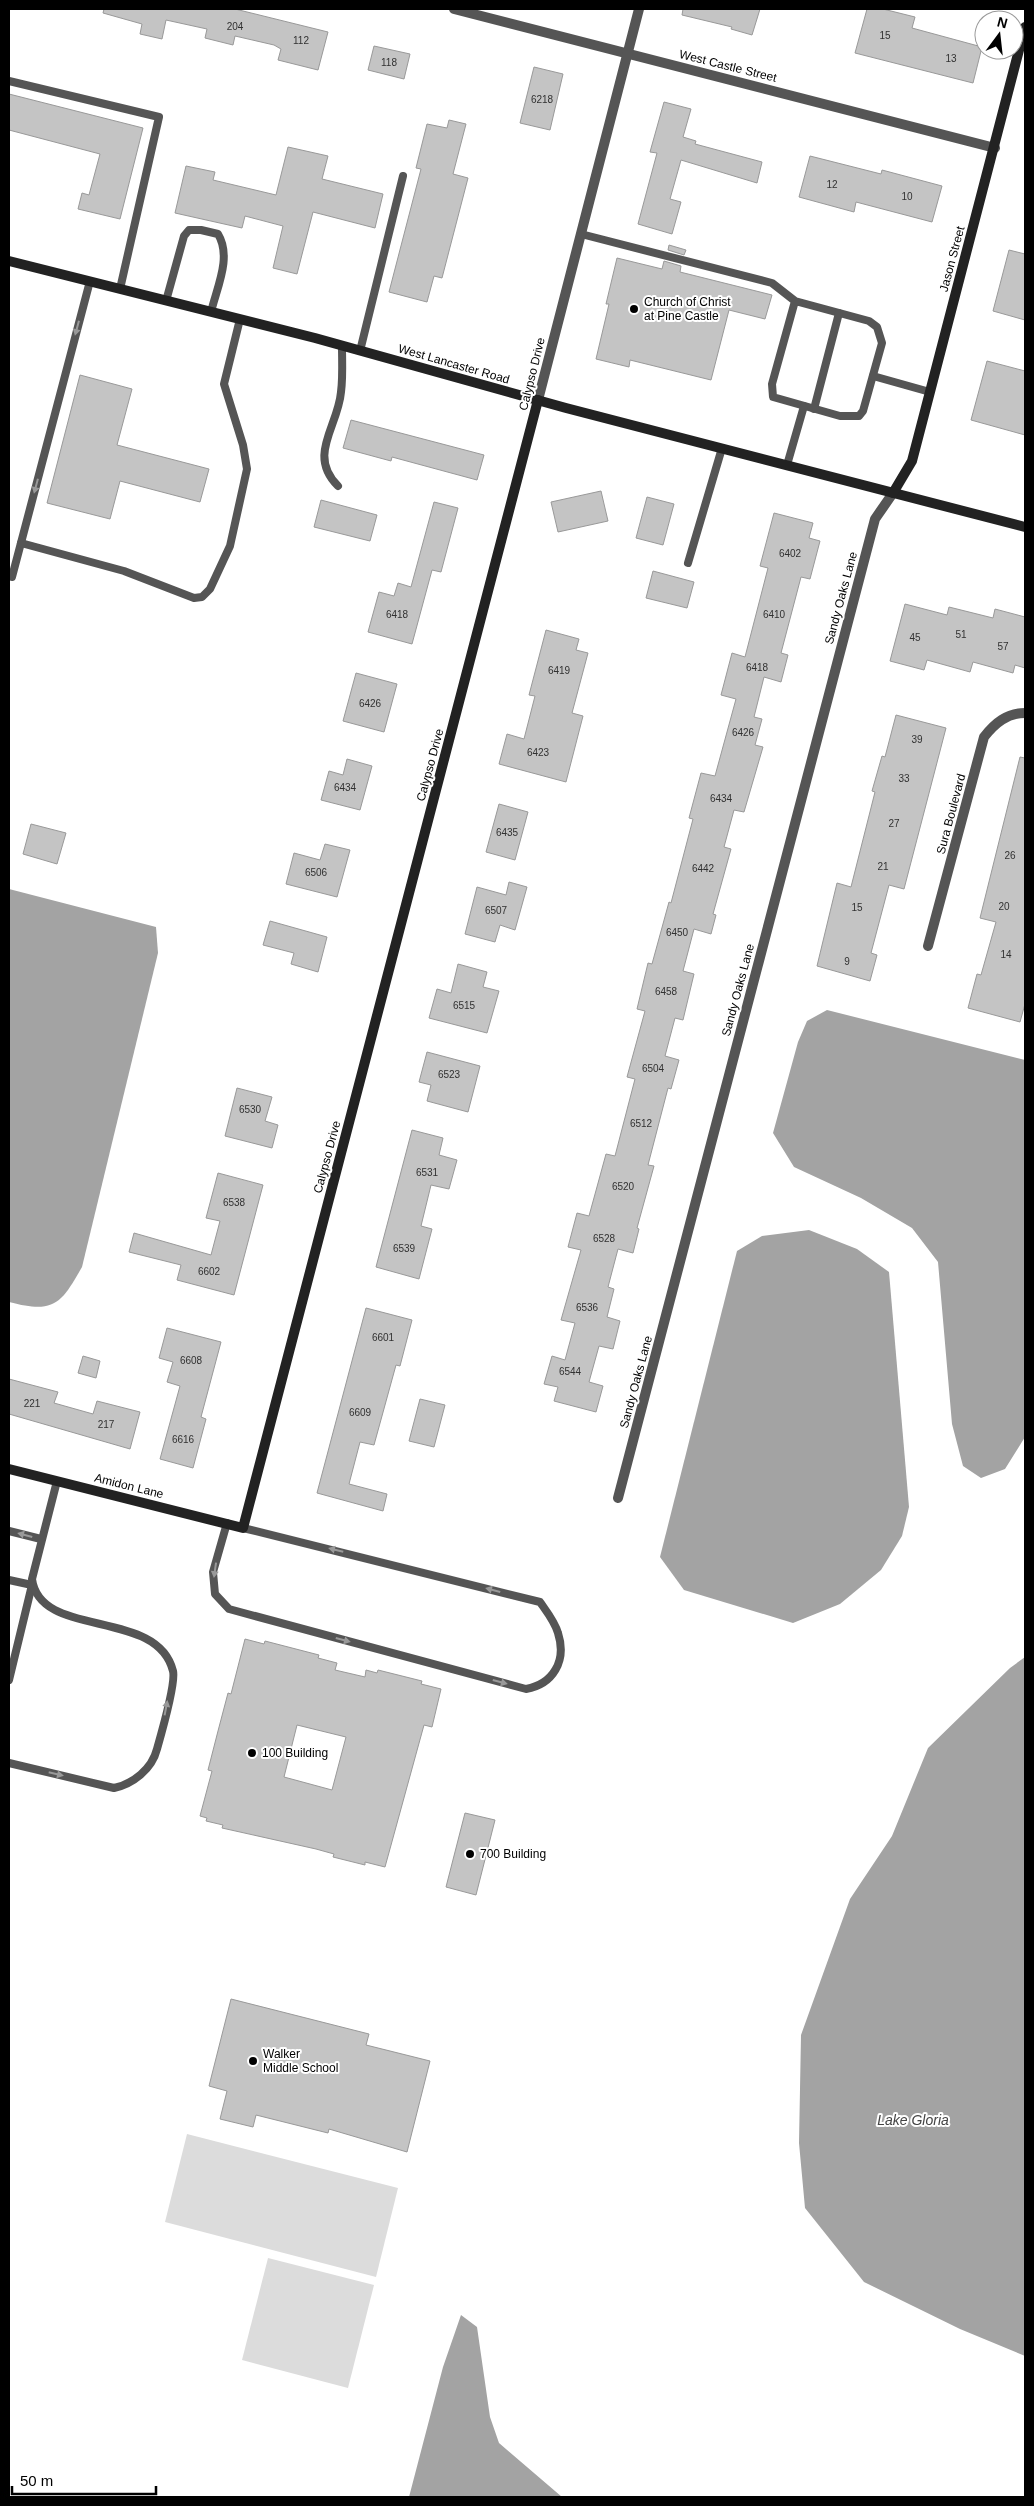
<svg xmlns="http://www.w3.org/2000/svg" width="1034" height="2506" viewBox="0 0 1034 2506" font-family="Helvetica,sans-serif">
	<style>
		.green { fill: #dcdcdc }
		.water { fill: #a3a3a3 }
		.building { fill: #c4c4c4; stroke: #999; fill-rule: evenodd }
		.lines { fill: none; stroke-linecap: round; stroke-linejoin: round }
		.lane { stroke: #555; stroke-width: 8 }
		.street { stroke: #555; stroke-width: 10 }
		.secondary { stroke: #222; stroke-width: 10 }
		.oneway { fill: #999 }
		.poi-dot { fill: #000; stroke: #fff; stroke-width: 2 }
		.labels { text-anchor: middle; stroke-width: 4; stroke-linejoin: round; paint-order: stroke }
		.number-label { font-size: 10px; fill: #313131 }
		.street-label { font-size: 12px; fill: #000; stroke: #fff }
		.poi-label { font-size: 12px; fill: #000; stroke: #fff; text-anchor: start }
		.water-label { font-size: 14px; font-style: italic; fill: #444; stroke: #fff }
	</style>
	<rect width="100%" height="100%" fill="#fff"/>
	<g class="green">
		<path d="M187,2134L398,2188L376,2277L165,2222Z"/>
		<path d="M268,2258L374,2285L348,2388L242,2360Z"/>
	</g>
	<g class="water">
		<path d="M9,889L156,927L158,953L82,1267C61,1304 54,1314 9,1302Z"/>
		<path d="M827,1010L1025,1060V1437L1005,1469L981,1478L963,1466L952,1424L938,1262L912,1228L861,1198L794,1167L773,1133L798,1042L807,1021Z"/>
		<path d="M809,1230L857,1249L889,1272L909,1507L902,1536L881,1570L840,1604L793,1623L684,1590L660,1557L737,1251L762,1236Z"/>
		<path d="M1025,1657V2356L960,2329L864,2282L805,2208L799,2143L801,2035L850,1899L892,1836L928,1748L1010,1668Z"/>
		<path d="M461,2315L477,2327L490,2417L499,2443L562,2497H409L443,2367Z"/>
	</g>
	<g class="building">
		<path d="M104,9H235L328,32L318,70L278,60L281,49L274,45L235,36L233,45L205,38L207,29L166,20L162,39L140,34L142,24L103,13Z"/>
		<path d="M683,9H760L752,35L731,29L732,27L682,15Z"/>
		<path d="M867,9H883L915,17L912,28L982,47L973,83L855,53Z"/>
		<path d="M374,46L410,54L404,79L368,70Z"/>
		<path d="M534,67L563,74L550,130L520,123Z"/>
		<path d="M9,94L143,128L120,219L78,209L82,193L89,195L100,154L9,130Z"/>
		<path d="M664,102L691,109L683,137L696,141L695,144L762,162L757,183L681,160L670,199L681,202L672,234L638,224L657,153L650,152Z"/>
		<path d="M449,120L466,124L453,174L468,178L442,278L434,276L427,302L389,292L421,169L416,168L427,124L447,128Z"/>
		<path d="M288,147L328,156L322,179L383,194L375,228L313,212L297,274L273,268L283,226L245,216L242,228L175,213L186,166L215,172L213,180L276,195Z"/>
		<path d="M810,156L881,174L882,170L942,186L932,222L856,202L854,212L799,197Z"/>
		<path d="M669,245L686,250L684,255L668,250Z"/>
		<path d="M1009,250L1025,254V320L993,311Z"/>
		<path d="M617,258L662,269L664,261L681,266L680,272L772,295L765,319L729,310L711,380L630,360L629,367L596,359L609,304H606Z"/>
		<path d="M987,361L1025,371V435L971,420Z"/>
		<path d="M80,375L132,389L117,445L209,469L200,502L120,481L110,519L47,503Z"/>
		<path d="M351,420L484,455L477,480L392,457L391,461L343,448Z"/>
		<path d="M601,491L608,521L558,532L551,502Z"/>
		<path d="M647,497L674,504L663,545L636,538Z"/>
		<path d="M321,500L377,515L370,541L314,527Z"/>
		<path d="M434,502L458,508L441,572L432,570L412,644L368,632L379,592L394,596L398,583L411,587Z"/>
		<path d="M774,513L813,523L809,538L820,541L810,579L801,577L781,653L788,655L781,682L764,677L754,717L762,719L755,745L763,747L744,812L734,810L724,847L731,849L713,914L716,915L711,934L694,929L683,971L694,974L683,1020L675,1018L665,1056L679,1060L671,1089L668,1088L648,1165L654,1166L637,1228L639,1229L633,1253L618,1249L608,1287L614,1289L607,1317L620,1321L613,1349L599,1346L589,1382L603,1386L596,1412L554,1401L558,1387L544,1384L552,1356L565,1360L575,1323L561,1320L581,1250L568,1247L577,1213L589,1216L606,1154L615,1156L635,1079L627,1077L645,1011L637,1009L648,963L652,964L669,902L671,903L693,819L689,818L701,773L715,776L736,699L721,695L732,653L745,657L768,568L760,566Z"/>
		<path d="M653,571L694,582L687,608L646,598Z"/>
		<path d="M905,604L947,615L949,607L993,618L995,609L1025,617V668L1015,665L1013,673L973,662L970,672L927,660L924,670L890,661Z"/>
		<path d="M546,630L579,639L576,650L588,653L572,713L583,716L566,782L499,764L507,734L524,739L535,696L529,695Z"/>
		<path d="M356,673L397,684L384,732L343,721Z"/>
		<path d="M896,715L946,728L904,889L889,885L871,953L877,955L870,981L817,966L837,883L851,887L875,792L872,791L882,756L885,757Z"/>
		<path d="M1020,757L1025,758V1004L1020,1022L968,1008L977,974L981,975L996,922L980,918Z"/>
		<path d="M347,759L372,766L360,810L321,800L329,771L343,775Z"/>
		<path d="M499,804L528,812L515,860L486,852Z"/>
		<path d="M31,824L66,833L57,864L23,854Z"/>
		<path d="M325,844L350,850L337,897L286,884L294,853L320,860Z"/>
		<path d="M509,882L527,887L515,930L500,925L495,942L465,934L477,887L506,895Z"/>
		<path d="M270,921L327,937L318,972L291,964L294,953L263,945Z"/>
		<path d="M458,964L487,972L483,987L499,991L487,1033L429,1018L437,989L451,993Z"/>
		<path d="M427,1052L480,1066L468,1112L427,1101L431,1085L419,1082Z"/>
		<path d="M237,1088L272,1097L265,1121L278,1125L272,1148L225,1136Z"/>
		<path d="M412,1130L443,1138L439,1155L457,1160L449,1189L431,1185L421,1226L432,1229L419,1279L376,1267Z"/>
		<path d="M218,1173L263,1185L234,1295L177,1280L181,1265L129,1252L134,1233L211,1255L220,1221L206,1218Z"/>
		<path d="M366,1308L412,1320L400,1366L396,1365L374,1445L360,1442L349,1484L387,1494L383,1511L317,1493Z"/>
		<path d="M167,1328L221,1342L201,1417L206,1419L193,1468L160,1459L180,1386L167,1382L173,1362L159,1358Z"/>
		<path d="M83,1356L100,1361L96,1378L78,1373Z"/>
		<path d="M9,1379L58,1392L54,1403L93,1414L97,1401L140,1412L130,1449L9,1414Z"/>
		<path d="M420,1399L445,1405L434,1447L409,1441Z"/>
		<path d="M245,1639L264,1644L265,1641L319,1655L318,1658L337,1663L335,1670L365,1677L366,1670L377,1673L378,1670L422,1681L421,1684L441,1689L432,1727L424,1725L385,1867L365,1862V1865L333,1857L334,1854L316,1849L222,1828L223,1825L206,1821L207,1818L200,1816L212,1771L208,1770L218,1731L228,1693L231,1694ZM297,1725L346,1737L332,1790L284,1777Z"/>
		<path d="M465,1813L495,1820L476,1895L446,1887Z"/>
		<path d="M231,1999L369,2034L366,2045L430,2061L407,2152L329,2129L328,2133L256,2115L253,2127L220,2119L227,2091L209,2086Z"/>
	</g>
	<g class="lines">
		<g class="lane">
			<path d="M9,81L159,117L120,289"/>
			<path d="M581,234L772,283L795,301L869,321L877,327L882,343L863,411L859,416H840L773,397L772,384L795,301"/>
			<path d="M166,301L184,236L189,230H201L218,234C232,257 217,287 211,312"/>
			<path d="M360,351L403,176"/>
			<path d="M873,376L930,392"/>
			<path d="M814,409L839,313"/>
			<path d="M787,465L804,406"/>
			<path d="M338,486C307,455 338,427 341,392C343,377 342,361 342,346"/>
			<path d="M21,543L124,571L194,598L202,597L210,589L230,546L247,469L243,445L224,384L240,319"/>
			<path d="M688,563L722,448"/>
			<path d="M12,577L90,281"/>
			<path d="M227,1523L213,1572L215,1594L229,1609L526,1689C553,1684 567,1661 558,1633C555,1622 547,1612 540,1602L243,1528"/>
			<path d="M9,1531L41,1539"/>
			<path d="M9,1580L32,1585"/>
			<path d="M9,1680L32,1585"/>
			<path d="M9,1763L114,1788C133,1784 152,1769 157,1749C161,1735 176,1683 173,1671C157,1607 40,1640 32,1579L57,1481"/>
		</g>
		<g class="street">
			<path d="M454,9L995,148"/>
			<path d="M538,400L639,9"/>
			<path d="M928,946L984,737C995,723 1007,713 1025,713"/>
			<path d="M618,1498L875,519L893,493"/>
		</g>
		<g class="secondary">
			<path d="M9,261L315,338L566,408L1025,527"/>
			<path d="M893,493L912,461L1025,27"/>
			<path d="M9,1469L243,1528L538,400"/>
		</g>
	</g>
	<defs><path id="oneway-solid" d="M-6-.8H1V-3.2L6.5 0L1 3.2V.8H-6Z" transform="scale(1.25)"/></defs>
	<g class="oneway">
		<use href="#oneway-solid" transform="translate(77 328) rotate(105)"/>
		<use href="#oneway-solid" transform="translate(36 486) rotate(105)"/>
		<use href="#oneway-solid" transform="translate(25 1535) rotate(-165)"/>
		<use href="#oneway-solid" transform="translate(336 1550) rotate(-166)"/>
		<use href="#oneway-solid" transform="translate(215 1570) rotate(98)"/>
		<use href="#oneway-solid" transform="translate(493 1590) rotate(-165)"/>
		<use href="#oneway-solid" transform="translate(343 1640) rotate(15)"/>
		<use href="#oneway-solid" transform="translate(500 1682) rotate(15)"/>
		<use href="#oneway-solid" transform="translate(166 1708) rotate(-79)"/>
		<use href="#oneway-solid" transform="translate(56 1774) rotate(13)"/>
	</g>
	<g class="poi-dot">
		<circle cx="634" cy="309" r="5"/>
		<circle cx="252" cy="1753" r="5"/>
		<circle cx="470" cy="1854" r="5"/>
		<circle cx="253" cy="2061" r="5"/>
	</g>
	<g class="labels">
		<g class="number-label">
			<text x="235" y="30">204</text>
			<text x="885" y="39">15</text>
			<text x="301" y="44">112</text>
			<text x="951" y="62">13</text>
			<text x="389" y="66">118</text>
			<text x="542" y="103">6218</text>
			<text x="832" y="188">12</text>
			<text x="907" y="200">10</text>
			<text x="790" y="557">6402</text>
			<text x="397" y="618">6418</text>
			<text x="774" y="618">6410</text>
			<text x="961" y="638">51</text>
			<text x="915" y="641">45</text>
			<text x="1003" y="650">57</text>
			<text x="757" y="671">6418</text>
			<text x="559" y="674">6419</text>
			<text x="370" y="707">6426</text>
			<text x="743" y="736">6426</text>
			<text x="917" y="743">39</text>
			<text x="538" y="756">6423</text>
			<text x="904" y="782">33</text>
			<text x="345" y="791">6434</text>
			<text x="721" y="802">6434</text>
			<text x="894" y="827">27</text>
			<text x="507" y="836">6435</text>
			<text x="1010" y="859">26</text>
			<text x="883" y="870">21</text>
			<text x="703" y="872">6442</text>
			<text x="316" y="876">6506</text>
			<text x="1004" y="910">20</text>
			<text x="857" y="911">15</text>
			<text x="496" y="914">6507</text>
			<text x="677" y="936">6450</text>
			<text x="1006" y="958">14</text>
			<text x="847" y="965">9</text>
			<text x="666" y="995">6458</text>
			<text x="464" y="1009">6515</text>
			<text x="653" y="1072">6504</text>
			<text x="449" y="1078">6523</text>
			<text x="250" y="1113">6530</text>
			<text x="641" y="1127">6512</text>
			<text x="427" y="1176">6531</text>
			<text x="623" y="1190">6520</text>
			<text x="234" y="1206">6538</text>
			<text x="604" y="1242">6528</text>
			<text x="404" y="1252">6539</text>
			<text x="209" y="1275">6602</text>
			<text x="587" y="1311">6536</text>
			<text x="383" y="1341">6601</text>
			<text x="191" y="1364">6608</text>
			<text x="570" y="1375">6544</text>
			<text x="32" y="1407">221</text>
			<text x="360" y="1416">6609</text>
			<text x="106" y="1428">217</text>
			<text x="183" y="1443">6616</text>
		</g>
		<g class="street-label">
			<text transform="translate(728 66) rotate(14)" y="4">West Castle Street</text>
			<text transform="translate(952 259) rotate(-75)" y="4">Jason Street</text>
			<text transform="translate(454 364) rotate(16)" y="4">West Lancaster Road</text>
			<text transform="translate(532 374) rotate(-76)" y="4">Calypso Drive</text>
			<text transform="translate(841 598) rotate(-75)" y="4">Sandy Oaks Lane</text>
			<text transform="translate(430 765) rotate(-75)" y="4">Calypso Drive</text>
			<text transform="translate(951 814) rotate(-75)" y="4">Sura Boulevard</text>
			<text transform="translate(738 990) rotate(-75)" y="4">Sandy Oaks Lane</text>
			<text transform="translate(327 1157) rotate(-75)" y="4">Calypso Drive</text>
			<text transform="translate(636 1382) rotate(-75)" y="4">Sandy Oaks Lane</text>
			<text transform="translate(129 1486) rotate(14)" y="4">Amidon Lane</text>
		</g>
		<g class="poi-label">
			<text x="644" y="306">Church of Christ<tspan x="644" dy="14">at Pine Castle</tspan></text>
			<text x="262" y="1757">100 Building</text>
			<text x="480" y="1858">700 Building</text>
			<text x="263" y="2058">Walker<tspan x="263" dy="14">Middle School</tspan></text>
		</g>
		<g class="water-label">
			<text x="913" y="2125">Lake Gloria</text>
		</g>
	</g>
	<rect width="1034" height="2506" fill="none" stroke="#000000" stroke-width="20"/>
	<g transform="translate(999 35) rotate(15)"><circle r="24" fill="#ffffff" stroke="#999999"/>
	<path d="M0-4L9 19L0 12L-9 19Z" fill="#000000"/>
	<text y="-8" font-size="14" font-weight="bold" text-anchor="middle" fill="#000000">N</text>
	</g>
	<path d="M12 2486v8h144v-8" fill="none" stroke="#000000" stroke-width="2.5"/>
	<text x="20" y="2486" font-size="15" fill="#000000" stroke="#ffffff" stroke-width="4" paint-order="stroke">50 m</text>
</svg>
